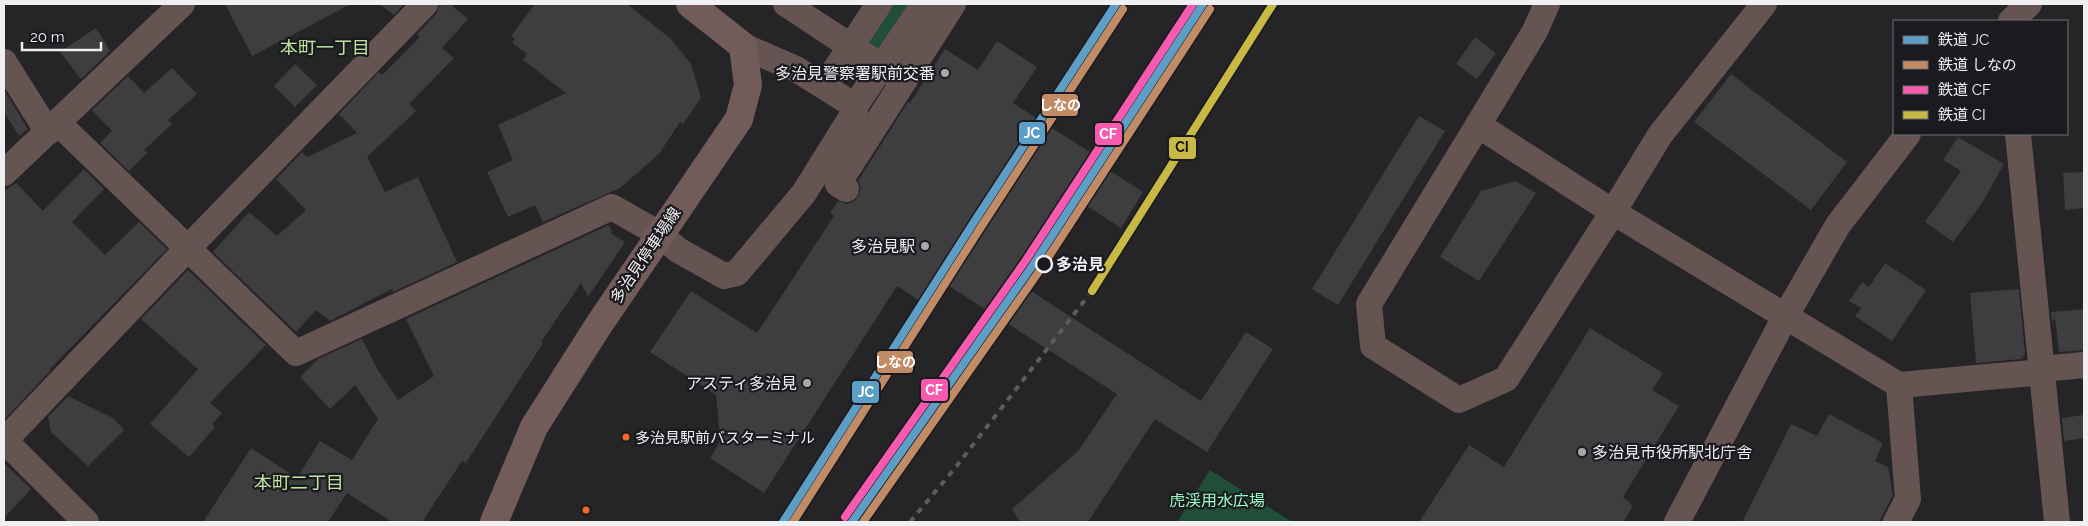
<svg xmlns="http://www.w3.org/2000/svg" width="2088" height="526" viewBox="0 0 2088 526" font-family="Raleway,'Noto Sans JP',sans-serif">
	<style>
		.green { fill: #204e38 }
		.building { fill: #3e3d40 }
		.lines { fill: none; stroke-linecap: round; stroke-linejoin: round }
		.minor { stroke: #665452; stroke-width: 26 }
		.major { stroke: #725c5a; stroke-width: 28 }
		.rail { stroke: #605a5a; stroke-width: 4; stroke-dasharray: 6 6; stroke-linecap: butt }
		.minor-bridge { stroke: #665452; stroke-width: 26 }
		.rail-1-casing { stroke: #1b1a1e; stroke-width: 11 }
		.rail-2-casing { stroke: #1b1a1e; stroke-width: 11 }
		.rail-3-casing { stroke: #1b1a1e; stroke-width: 11 }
		.rail-4-casing { stroke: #1b1a1e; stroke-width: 11 }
		.rail-1 { stroke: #5d9ec6; stroke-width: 8 }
		.rail-2 { stroke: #c18c65; stroke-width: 8 }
		.rail-3 { stroke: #f75aaf; stroke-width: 8 }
		.rail-4 { stroke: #c7b944; stroke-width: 8 }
		.poi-dot { fill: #a9a8ab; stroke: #1b1a1e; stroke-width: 2 }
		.stop-dot { fill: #1b1a1e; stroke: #f0eff2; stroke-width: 2.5 }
		.bus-dot { fill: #f36827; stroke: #1b1a1e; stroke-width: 2 }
		.labels { text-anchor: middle; stroke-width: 4.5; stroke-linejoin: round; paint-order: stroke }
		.bus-label { font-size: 15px; fill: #f0eff2; stroke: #1b1a1e; text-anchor: start }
		.poi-label { font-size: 16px; fill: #f0eff2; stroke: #1b1a1e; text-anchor: end }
		.street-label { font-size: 16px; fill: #f0eff2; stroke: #1b1a1e }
		.stop-label { font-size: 16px; font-weight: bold; fill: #f0eff2; stroke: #1b1a1e; text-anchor: start }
		.park-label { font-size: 16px; fill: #98fbc8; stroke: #1b1a1e }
		.neighbourhood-label { font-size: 18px; fill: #bde39f; stroke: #1b1a1e }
		.line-badge { stroke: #1b1a1e; stroke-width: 2 }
		.badge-label { font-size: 14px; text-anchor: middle; font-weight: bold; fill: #fff }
		.pale-badge-label { font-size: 14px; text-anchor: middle; font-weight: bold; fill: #111 }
	</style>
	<rect width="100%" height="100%" fill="#252427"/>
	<g class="green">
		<path d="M889,4H913L860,85L842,73Z"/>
		<path d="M1210,470L1292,522H1177Z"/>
	</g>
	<g class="building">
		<path d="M225,4H351L252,56Z"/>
		<path d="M380,4H404L394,15Z"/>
		<path d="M440,4H450L468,19L442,48L454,58L409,104L416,111L367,157L385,192L418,177L457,262L393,292L392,289L330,321L316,310L296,332L213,252L249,212L277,236L306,210L276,179L302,152L307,157L357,133L339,114L379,72L382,75L420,37L417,34L436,14Z"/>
		<path d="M535,4H627L671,39L691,64L701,98L683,124L680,122L659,154L620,188L543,222L535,205L508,217L487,172L513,160L498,125L566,93L523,60L527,54L512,43L515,39L511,36Z"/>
		<path d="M96,28L110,51L81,79L60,52Z"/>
		<path d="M1475,37L1496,53L1477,79L1456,64Z"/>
		<path d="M997,41L1037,67L1013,103L1096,156L1093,160L1143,192L1121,228L1070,195L1014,280L1201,401L1246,332L1273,349L1207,452L1155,419L1088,522H1020L1012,509L1078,451L1117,394L935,277L920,301L897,286L764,493L710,458L718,445L720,436L716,395L650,352L691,291L757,333L834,216L830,213L838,201L846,204L853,202L858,197L861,189L858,181L908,102L910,103L945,49L978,70Z"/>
		<path d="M295,64L317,85L295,107L274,86Z"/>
		<path d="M172,68L197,94L168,120L172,124L144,150L147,153L129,171L100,143L112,131L92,110L128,76L144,93Z"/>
		<path d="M1731,74L1847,162L1811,210L1694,122Z"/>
		<path d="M4,90L28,129L19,136L4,112Z"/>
		<path d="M1419,116L1445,131L1338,305L1312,289Z"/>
		<path d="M1958,137L2004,164L1982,203L1953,242L1925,222L1961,171L1943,160Z"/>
		<path d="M84,169L104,189L72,222L105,255L139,222L167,249L50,369L51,370L4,420V191L16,183L43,211Z"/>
		<path d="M2084,172V208L2065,210L2063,173Z"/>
		<path d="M1515,181L1536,193L1479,281L1440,257L1481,191Z"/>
		<path d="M609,225L612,234L625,242L588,297L581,283L541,342L543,343L466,463L462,461L422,522H392L347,493L328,522H203L251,448L297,478L320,441L352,460L378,419L355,385L330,409L300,377L318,359L362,339L376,367L398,400L434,376L406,319Z"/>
		<path d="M1885,263L1926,290L1892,341L1855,316L1861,308L1849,301L1862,282L1869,287Z"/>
		<path d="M188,270L266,345L210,403L222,413L212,424L215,427L189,457L150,424L198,369L141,319Z"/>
		<path d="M2019,289L2025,354L2021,359L1976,363L1970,293Z"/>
		<path d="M2084,309V350L2059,352L2055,318L2052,322L2051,312Z"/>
		<path d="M1590,328L1663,373L1652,390L1679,406L1623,497L1633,506L1623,522H1419L1469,445L1504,467Z"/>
		<path d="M68,396L113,418L124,430L88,466L51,432L48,417Z"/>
		<path d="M1829,414L1883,443L1875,461L1888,467L1893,495L1879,522H1742L1791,424L1817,436Z"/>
		<path d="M2084,415V438L2064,441L2062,418Z"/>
		<path d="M4,463L31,489L4,518Z"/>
	</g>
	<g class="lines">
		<g class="minor">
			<path d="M786,4L821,27"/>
			<path d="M1764,4L1660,135L1613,212L1899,385L1908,499L1896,522"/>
			<path d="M2011,21L2029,4"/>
			<path d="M4,62L48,132"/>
			<path d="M825,85L879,4"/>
			<path d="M855,106L924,4"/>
			<path d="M58,123L296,353L612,207L659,234L678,250L724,276L737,273L804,193L855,111V106L796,69L743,46"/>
			<path d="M1478,125L1613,212L1506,379L1459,400L1373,346L1369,304Z"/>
			<path d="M1478,125L1535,31L1547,4"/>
			<path d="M2018,134L2057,522"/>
			<path d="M4,173L182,4"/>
			<path d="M846,189L838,184L953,4"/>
			<path d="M1899,385L2032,373L2042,369L2084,365"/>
			<path d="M4,440L86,522"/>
			<path d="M4,441L188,248L425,4"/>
			<path d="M1677,522L1785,317L1838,225L1908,134"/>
		</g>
		<path class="major" d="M494,522L534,427L598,326L739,119L748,85L743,46L690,4"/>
		<path class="rail" d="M910,522L955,468L1092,291"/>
		<path class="minor-bridge" d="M821,27L904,81"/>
		<defs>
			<g id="rail-1">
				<path d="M783,522L974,222L1116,4"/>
				<path d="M852,522L1033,265L1203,4"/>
			</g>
			<g id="rail-2">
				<path d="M793,522L981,227L1123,9"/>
				<path d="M863,522L1040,270L1210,9"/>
			</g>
			<path id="rail-3" d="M845,517L1026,260L1193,4"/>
			<path id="rail-4" d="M1092,291L1273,4"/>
		</defs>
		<use href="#rail-1" class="rail-1-casing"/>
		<use href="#rail-2" class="rail-2-casing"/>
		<use href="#rail-3" class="rail-3-casing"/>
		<use href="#rail-4" class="rail-4-casing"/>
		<use href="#rail-1" class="rail-1"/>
		<use href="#rail-2" class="rail-2"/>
		<use href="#rail-3" class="rail-3"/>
		<use href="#rail-4" class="rail-4"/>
	</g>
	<g class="poi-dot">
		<circle cx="945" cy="73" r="5"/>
		<circle cx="925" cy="246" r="5"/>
		<circle cx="807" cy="383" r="5"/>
		<circle cx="1582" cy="452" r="5"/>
	</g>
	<circle class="stop-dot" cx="1044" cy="264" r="8"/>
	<g class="bus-dot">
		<circle cx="626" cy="437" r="4.5"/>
		<circle cx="586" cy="510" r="4.5"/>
	</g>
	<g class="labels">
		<g class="bus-label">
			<text x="635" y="443">多治見駅前バスターミナル</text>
		</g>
		<g class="poi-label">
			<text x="935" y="79">多治見警察署駅前交番</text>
			<text x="915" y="252">多治見駅</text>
			<text x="797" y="389">アスティ多治見</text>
			<text x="1592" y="458" text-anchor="start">多治見市役所駅北庁舎</text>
		</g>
		<g class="street-label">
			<text transform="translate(645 255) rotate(-56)" y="6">多治見停車場線</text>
		</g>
		<g class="stop-label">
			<text x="1056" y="270">多治見</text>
		</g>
		<g class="park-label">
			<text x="1217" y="506">虎渓用水広場</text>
		</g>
		<g class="neighbourhood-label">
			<text x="325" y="54">本町一丁目</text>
			<text x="299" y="489">本町二丁目</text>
		</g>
	</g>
	<g class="line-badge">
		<rect x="1041" y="93" width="38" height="24" rx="5" fill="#c18c65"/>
		<rect x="1018" y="121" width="28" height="24" rx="5" fill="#5d9ec6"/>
		<rect x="1094" y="122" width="29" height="24" rx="5" fill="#f75aaf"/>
		<rect x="1168" y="136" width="29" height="24" rx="5" fill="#c7b944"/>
		<rect x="876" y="350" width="38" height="24" rx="5" fill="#c18c65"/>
		<rect x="920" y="378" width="29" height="24" rx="5" fill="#f75aaf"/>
		<rect x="851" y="380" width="29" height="24" rx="5" fill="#5d9ec6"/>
	</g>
	<g class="badge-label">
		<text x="1060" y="110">しなの</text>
		<text x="1032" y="138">JC</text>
		<text x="1108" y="139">CF</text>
		<text x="895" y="367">しなの</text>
		<text x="934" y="395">CF</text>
		<text x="866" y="397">JC</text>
	</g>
	<g class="pale-badge-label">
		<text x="1182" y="152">CI</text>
	</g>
	<rect width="2088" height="526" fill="none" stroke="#f0eff2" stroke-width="10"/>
	<rect x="1893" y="20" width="175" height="115" fill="#1b1a1e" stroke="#706f73"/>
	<rect x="1903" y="36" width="25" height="8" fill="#5d9ec6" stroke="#706f73"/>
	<text x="1938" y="45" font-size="15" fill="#f0eff2">鉄道 JC</text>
	<rect x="1903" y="61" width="25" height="8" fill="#c18c65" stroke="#706f73"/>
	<text x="1938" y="70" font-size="15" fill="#f0eff2">鉄道 しなの</text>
	<rect x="1903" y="86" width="25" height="8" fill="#f75aaf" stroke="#706f73"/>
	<text x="1938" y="95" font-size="15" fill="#f0eff2">鉄道 CF</text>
	<rect x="1903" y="111" width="25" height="8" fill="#c7b944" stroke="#706f73"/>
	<text x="1938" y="120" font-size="15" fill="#f0eff2">鉄道 CI</text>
	<path d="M22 42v8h79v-8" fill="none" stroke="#f0eff2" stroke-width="2.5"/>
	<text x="30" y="42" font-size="15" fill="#f0eff2" stroke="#1b1a1e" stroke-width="4" paint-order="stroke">20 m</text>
</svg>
